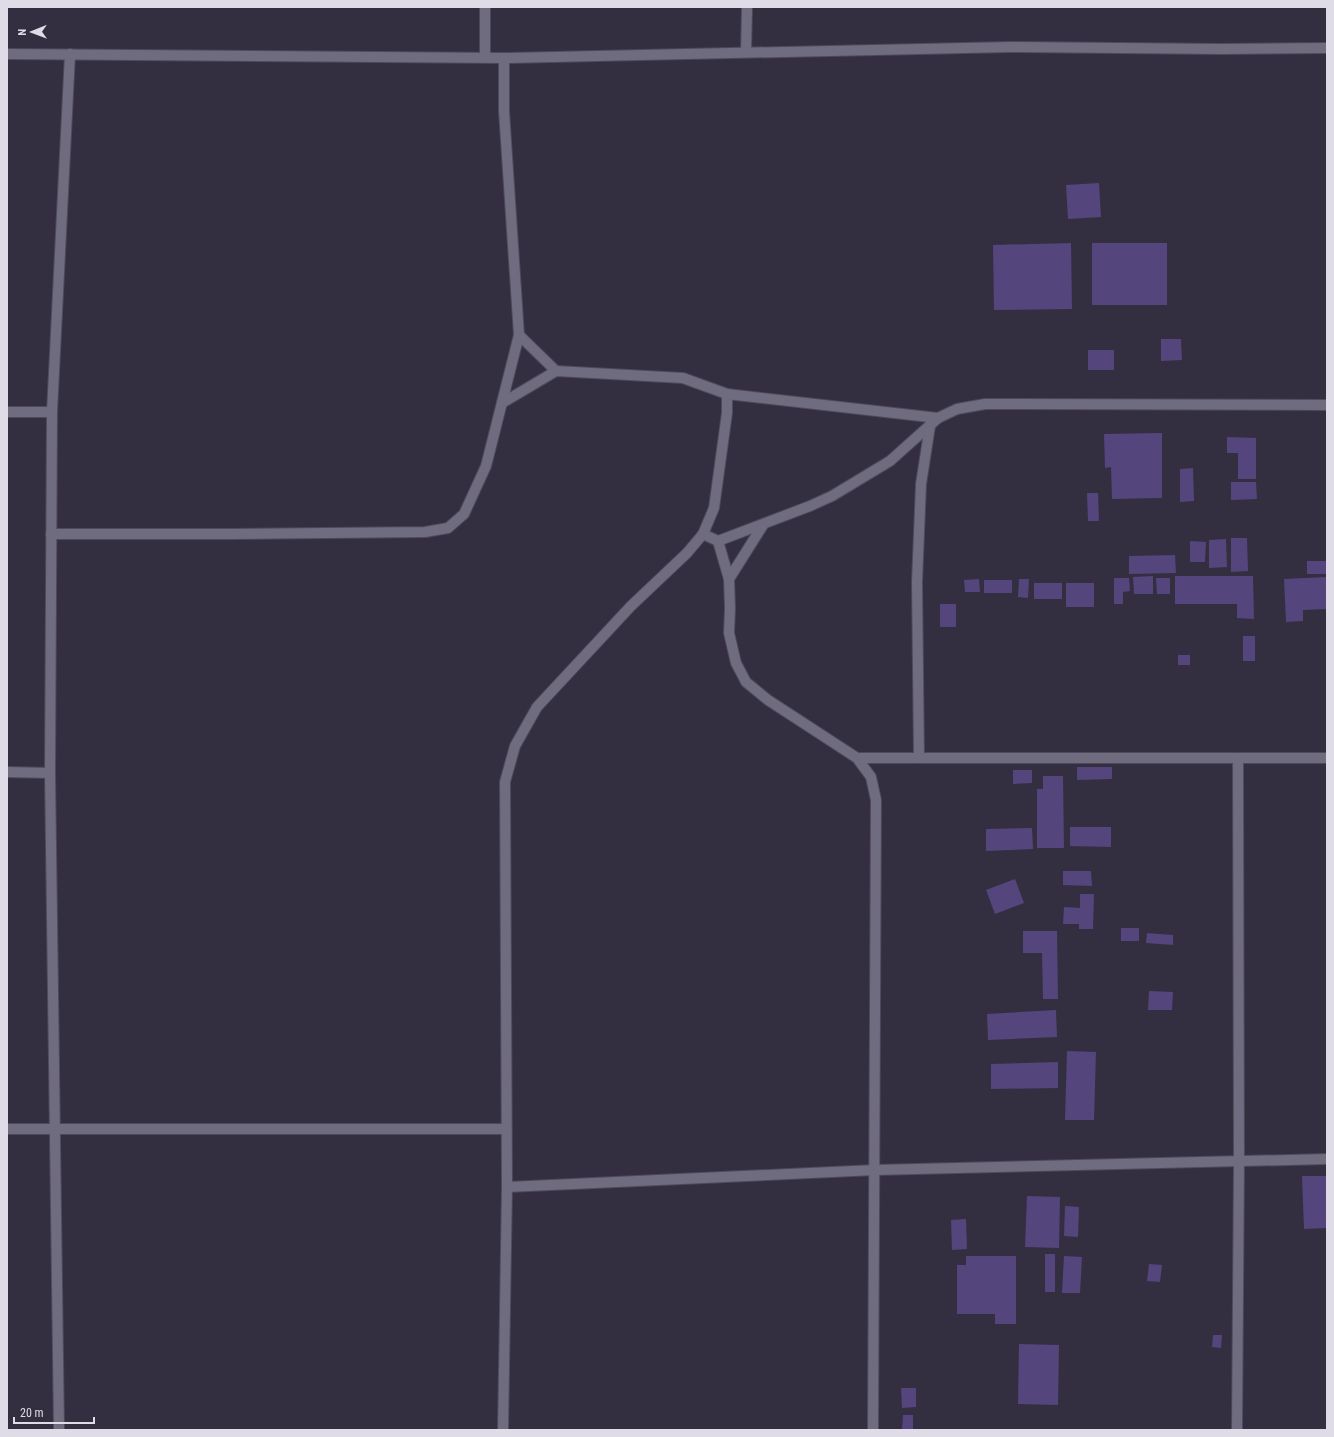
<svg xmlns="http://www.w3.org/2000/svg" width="1334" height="1437" viewBox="0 0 1334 1437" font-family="'Roboto Condensed',sans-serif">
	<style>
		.building { fill: #54457c }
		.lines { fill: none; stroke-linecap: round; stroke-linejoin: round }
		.street-casing { stroke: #4e4a59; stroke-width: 12 }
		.street { stroke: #706c80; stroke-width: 10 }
	</style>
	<rect width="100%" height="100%" fill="#332f41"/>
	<g class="building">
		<path d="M1099,183L1101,217L1068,219L1066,185Z"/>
		<path d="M1071,243L1072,309L994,310L993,245Z"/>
		<rect x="1092" y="243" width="75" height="62"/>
		<path d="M1161,339H1181L1182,360L1161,361Z"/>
		<rect x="1088" y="350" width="26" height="20"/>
		<path d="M1162,433V498L1112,499L1111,467L1105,468L1104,434Z"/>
		<path d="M1227,437L1256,438V479H1238V453H1227Z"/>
		<path d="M1193,468L1194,501L1180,502V469Z"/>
		<path d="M1231,482H1256L1257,499L1231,500Z"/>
		<path d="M1087,493H1098L1099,521H1088Z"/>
		<path d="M1231,538H1247L1248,571L1231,572Z"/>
		<path d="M1226,539L1227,567L1209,568V540Z"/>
		<path d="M1190,541L1206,542L1205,562H1190Z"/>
		<path d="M1175,555L1176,573L1129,574V556Z"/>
		<rect x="1307" y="561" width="20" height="13"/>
		<path d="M1153,576V594H1134L1133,577Z"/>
		<path d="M1175,576H1253L1254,619L1237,618V604H1175Z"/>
		<path d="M1327,577V609L1303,610V621L1286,622L1284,579Z"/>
		<path d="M1114,578H1129L1130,591L1123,592V604H1114Z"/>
		<path d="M1156,578H1170V594H1157Z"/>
		<path d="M979,579L980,592H965L964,580Z"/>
		<path d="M1019,579H1029L1028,598L1018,597Z"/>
		<rect x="984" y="580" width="28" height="13"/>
		<rect x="1034" y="583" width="28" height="16"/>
		<rect x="1066" y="583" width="28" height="24"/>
		<rect x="940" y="604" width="16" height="23"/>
		<rect x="1243" y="636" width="12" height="25"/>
		<rect x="1178" y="655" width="12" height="10"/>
		<path d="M1077,767H1112V779L1077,780Z"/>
		<path d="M1013,770H1032V783L1013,784Z"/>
		<path d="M1043,776H1063L1064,848H1037V789H1043Z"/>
		<path d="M1070,827H1111V847L1070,846Z"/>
		<path d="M1032,828L1033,849L986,851V829Z"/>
		<path d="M1063,871H1091L1092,886L1063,885Z"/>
		<path d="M1015,879L1024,903L995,914L986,890Z"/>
		<path d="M1080,894H1094L1093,929H1079V924H1063L1064,907L1080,908Z"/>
		<rect x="1121" y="928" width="18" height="13"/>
		<path d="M1023,931H1057L1058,999H1043L1042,953H1023Z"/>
		<path d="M1147,933L1173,935V945L1146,943Z"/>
		<path d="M1149,991L1173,992L1172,1010H1148Z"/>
		<path d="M1056,1010L1057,1037L988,1040L987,1014Z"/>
		<path d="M1067,1051L1096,1052L1094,1120H1065Z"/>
		<path d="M1058,1062V1088L991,1089V1064Z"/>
		<path d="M1302,1176H1327V1228L1304,1229Z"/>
		<path d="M1027,1196L1060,1197L1059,1248L1025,1247Z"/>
		<path d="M1065,1206L1079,1207L1078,1237L1064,1236Z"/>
		<path d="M966,1219L967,1249L952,1250L951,1220Z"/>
		<rect x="1045" y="1254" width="10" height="38"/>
		<path d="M966,1256H1016V1324H995V1314H957V1265H966Z"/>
		<path d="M1064,1256L1082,1257L1080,1293H1062Z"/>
		<path d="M1149,1264L1162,1265L1160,1282L1147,1281Z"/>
		<path d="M1213,1335H1222L1221,1348L1212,1347Z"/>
		<path d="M1019,1344L1059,1345L1058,1405L1018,1404Z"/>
		<path d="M901,1388H916V1407L902,1408Z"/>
		<path d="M903,1415H913V1430H902Z"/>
	</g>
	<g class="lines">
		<defs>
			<g id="street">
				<path d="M746,52L747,7"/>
				<path d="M7,54L504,58L1010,47L1222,49L1327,48"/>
				<path d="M485,57V7"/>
				<path d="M519,335L556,371"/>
				<path d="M727,394L938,418"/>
				<path d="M502,403L556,371L683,378L727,394V413L714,508L703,534L687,553L631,606L537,707L515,746L505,782L507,1187L503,1430"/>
				<path d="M7,412H52"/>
				<path d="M51,534H231L425,532L448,528L464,514L486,466L519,335L504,111V58"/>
				<path d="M703,534L718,541L810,506L832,496L890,461L938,418L957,409L985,404L1327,405"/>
				<path d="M718,541L729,579L730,608L729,633L736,663L746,682L768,700L857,758L871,777L876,800L873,1430"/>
				<path d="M729,579L763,525"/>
				<path d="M857,758H1327"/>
				<path d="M919,758L917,582L921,484L930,426"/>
				<path d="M7,772L50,773"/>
				<path d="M7,1129H506"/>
				<path d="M507,1187L875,1170L1327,1159"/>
				<path d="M59,1430L50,773L52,412L70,54"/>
				<path d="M1237,1430L1239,1162L1238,758"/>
			</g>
		</defs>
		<use href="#street" class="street-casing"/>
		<use href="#street" class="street"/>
	</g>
	<rect width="1334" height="1437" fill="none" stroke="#dfdce8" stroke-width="16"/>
	<g transform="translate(32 32) rotate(269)" stroke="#332f41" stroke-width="3" paint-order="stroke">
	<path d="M0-3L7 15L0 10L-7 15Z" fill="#dfdce8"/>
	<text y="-6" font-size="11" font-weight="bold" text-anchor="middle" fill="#dfdce8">N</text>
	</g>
	<path d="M14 1417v6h80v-6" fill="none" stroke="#dfdce8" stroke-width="2"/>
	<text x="20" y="1417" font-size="12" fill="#dfdce8" stroke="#332f41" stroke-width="3" paint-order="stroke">20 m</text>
</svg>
